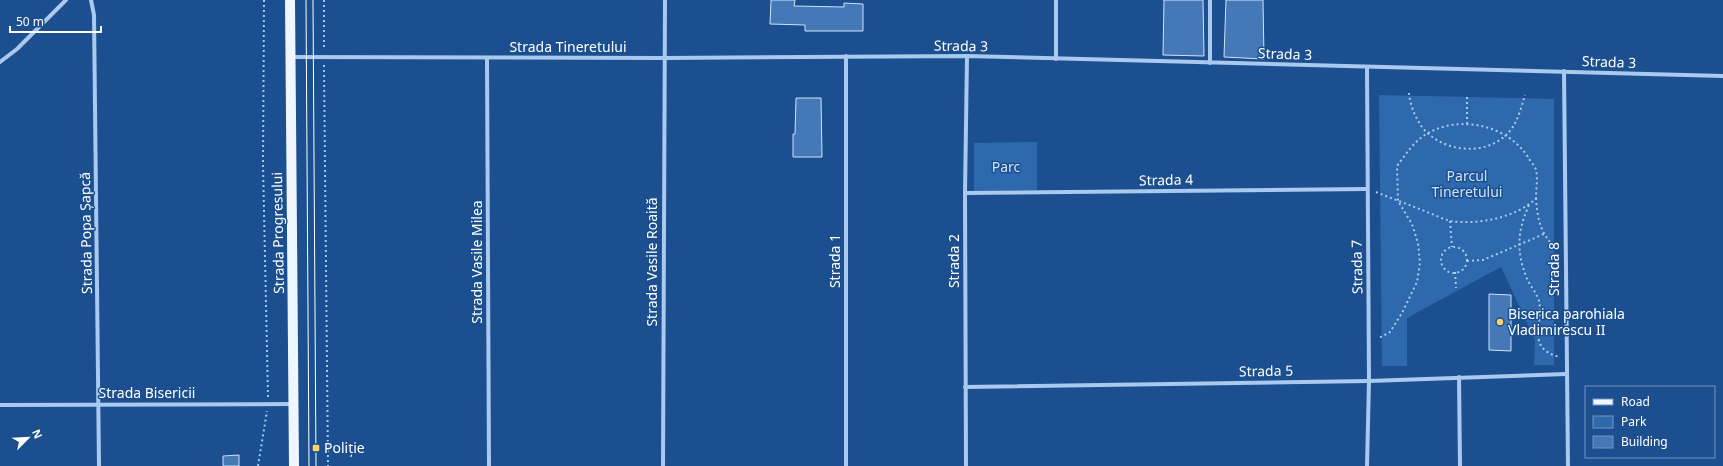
<svg xmlns="http://www.w3.org/2000/svg" width="1723" height="466" viewBox="0 0 1723 466" font-family="'Noto Sans',sans-serif">
	<style>
		.green { fill: #2e69ad }
		.building { fill: #4478b7; stroke: #cfe3fa }
		.lines { fill: none; stroke-linecap: round; stroke-linejoin: round }
		.path { stroke: #a9c9ee; stroke-width: 2; stroke-dasharray: 2 3; stroke-linecap: butt }
		.minor { stroke: #a9c9ee; stroke-width: 4 }
		.primary { stroke: #f0f6ff; stroke-width: 10 }
		.tram { stroke: #fff; stroke-width: 1 }
		.poi-dot { fill: #ffd166; stroke: #1b4f8f; stroke-width: 1.5 }
		.labels { text-anchor: middle; stroke-width: 3; stroke-linejoin: round; paint-order: stroke }
		.street-label { font-size: 14px; fill: #fff; stroke: #1b4f8f }
		.park-label { font-size: 14px; fill: #cfe3fa; stroke: #1b4f8f }
		.poi-label { font-size: 14px; fill: #fff; stroke: #1b4f8f; text-anchor: start }
	</style>
	<rect width="100%" height="100%" fill="#1b4f8f"/>
	<g class="green">
		<path d="M1379,95L1554,99V365H1534L1535,340L1501,267L1407,318V366H1382Z"/>
		<path d="M1037,142V190L974,191V143Z"/>
	</g>
	<g class="building">
		<path d="M771,0H795L794,6L844,7V3L863,4V31H805V25L770,24Z"/>
		<path d="M1164,0H1203L1204,56L1163,55Z"/>
		<path d="M1226,0H1263L1264,59L1224,57Z"/>
		<path d="M796,98H821L822,157H793V134H795Z"/>
		<path d="M1489,294L1511,295V351L1489,350Z"/>
		<path d="M239,455V466H223V456Z"/>
	</g>
	<g class="lines">
		<g class="path">
			<path d="M264,0L263,164L268,397"/>
			<path d="M324,0V49"/>
			<path d="M324,65L328,466"/>
			<path d="M1409,93C1410,105 1415,117 1422,127C1441,152 1485,157 1507,134C1517,125 1521,108 1525,95"/>
			<path d="M1467,124V94"/>
			<path d="M1376,192C1393,199 1410,205 1427,212C1435,215 1443,219 1450,221C1477,225 1517,218 1536,198C1536,189 1538,178 1536,170C1535,166 1530,161 1528,157C1507,125 1461,115 1428,133C1414,141 1406,154 1397,166L1398,201L1412,224L1418,243L1420,263L1417,282L1402,313L1390,332L1379,338"/>
			<path d="M1536,198C1537,216 1540,234 1555,247"/>
			<path d="M1529,205C1517,232 1516,251 1527,279C1530,286 1537,293 1539,301C1544,325 1525,347 1559,357"/>
			<path d="M1450,221L1452,247"/>
			<circle cx="1454" cy="260" r="13"/>
			<path d="M1467,261L1483,260L1544,234"/>
			<path d="M1455,272L1456,288"/>
			<path d="M258,466L267,411"/>
		</g>
		<g class="minor">
			<path d="M91,0L94,15L99,466"/>
			<path d="M1056,0V59"/>
			<path d="M1210,0V63"/>
			<path d="M290,57L663,58L967,56L1723,76"/>
			<path d="M487,58L489,466"/>
			<path d="M0,62L17,49L66,0"/>
			<path d="M1564,71L1568,466"/>
			<path d="M965,193L1367,189"/>
			<path d="M1459,377L1460,466"/>
			<path d="M965,387L1369,381L1566,374"/>
			<path d="M0,405L293,404"/>
			<path d="M663,466L665,0"/>
			<path d="M846,466V56"/>
			<path d="M966,466L965,193L967,56"/>
			<path d="M1367,466L1369,381L1367,68"/>
		</g>
		<path class="primary" d="M290,0L294,466"/>
		<g class="tram">
			<path d="M306,0L309,466"/>
			<path d="M313,0L316,466"/>
		</g>
	</g>
	<g class="poi-dot">
		<circle cx="1500" cy="322" r="4"/>
		<rect x="312" y="444" width="8" height="8" rx="2"/>
	</g>
	<g class="labels">
		<g class="street-label">
			<text transform="translate(961 46) rotate(1)" y="5">Strada 3</text>
			<text x="568" y="52">Strada Tineretului</text>
			<text transform="translate(1285 54) rotate(2)" y="5">Strada 3</text>
			<text transform="translate(1609 62) rotate(2)" y="5">Strada 3</text>
			<text transform="translate(1166 180) rotate(-1)" y="5">Strada 4</text>
			<text transform="translate(86 233) rotate(-91)" y="5">Strada Popa Șapcă</text>
			<text transform="translate(278 233) rotate(-91)" y="5">Strada Progresului</text>
			<text transform="translate(835 261) rotate(-90)" y="5">Strada 1</text>
			<text transform="translate(954 261) rotate(-90)" y="5">Strada 2</text>
			<text transform="translate(477 262) rotate(-90)" y="5">Strada Vasile Milea</text>
			<text transform="translate(652 262) rotate(-90)" y="5">Strada Vasile Roaită</text>
			<text transform="translate(1357 267) rotate(-91)" y="5">Strada 7</text>
			<text transform="translate(1554 269) rotate(-90)" y="5">Strada 8</text>
			<text transform="translate(1266 371) rotate(-1)" y="5">Strada 5</text>
			<text x="147" y="398">Strada Bisericii</text>
		</g>
		<g class="park-label">
			<text x="1006" y="172">Parc</text>
			<text x="1467" y="181">Parcul<tspan x="1467" dy="16">Tineretului</tspan></text>
		</g>
		<g class="poi-label">
			<text x="1508" y="319">Biserica parohiala<tspan x="1508" dy="16">Vladimirescu II</tspan></text>
			<text x="324" y="453">Poliție</text>
		</g>
	</g>
	<rect x="1585" y="386" width="130" height="72" fill="#1b4f8f" stroke="#7695bc"/>
	<rect x="1593" y="399" width="20" height="6" fill="#f0f6ff" stroke="#7695bc"/>
	<text x="1621" y="406" font-size="12" fill="#ffffff">Road</text>
	<rect x="1593" y="416" width="20" height="12" fill="#2e69ad" stroke="#7695bc"/>
	<text x="1621" y="426" font-size="12" fill="#ffffff">Park</text>
	<rect x="1593" y="436" width="20" height="12" fill="#4478b7" stroke="#7695bc"/>
	<text x="1621" y="446" font-size="12" fill="#ffffff">Building</text>
	<g transform="translate(28 438) rotate(66)" stroke="#1b4f8f" stroke-width="3" paint-order="stroke">
	<path d="M0-3L7 15L0 10L-7 15Z" fill="#ffffff"/>
	<text y="-6" font-size="11" font-weight="bold" text-anchor="middle" fill="#ffffff">N</text>
	</g>
	<path d="M10 26v6h91v-6" fill="none" stroke="#ffffff" stroke-width="2"/>
	<text x="16" y="26" font-size="12" fill="#ffffff" stroke="#1b4f8f" stroke-width="3" paint-order="stroke">50 m</text>
</svg>
